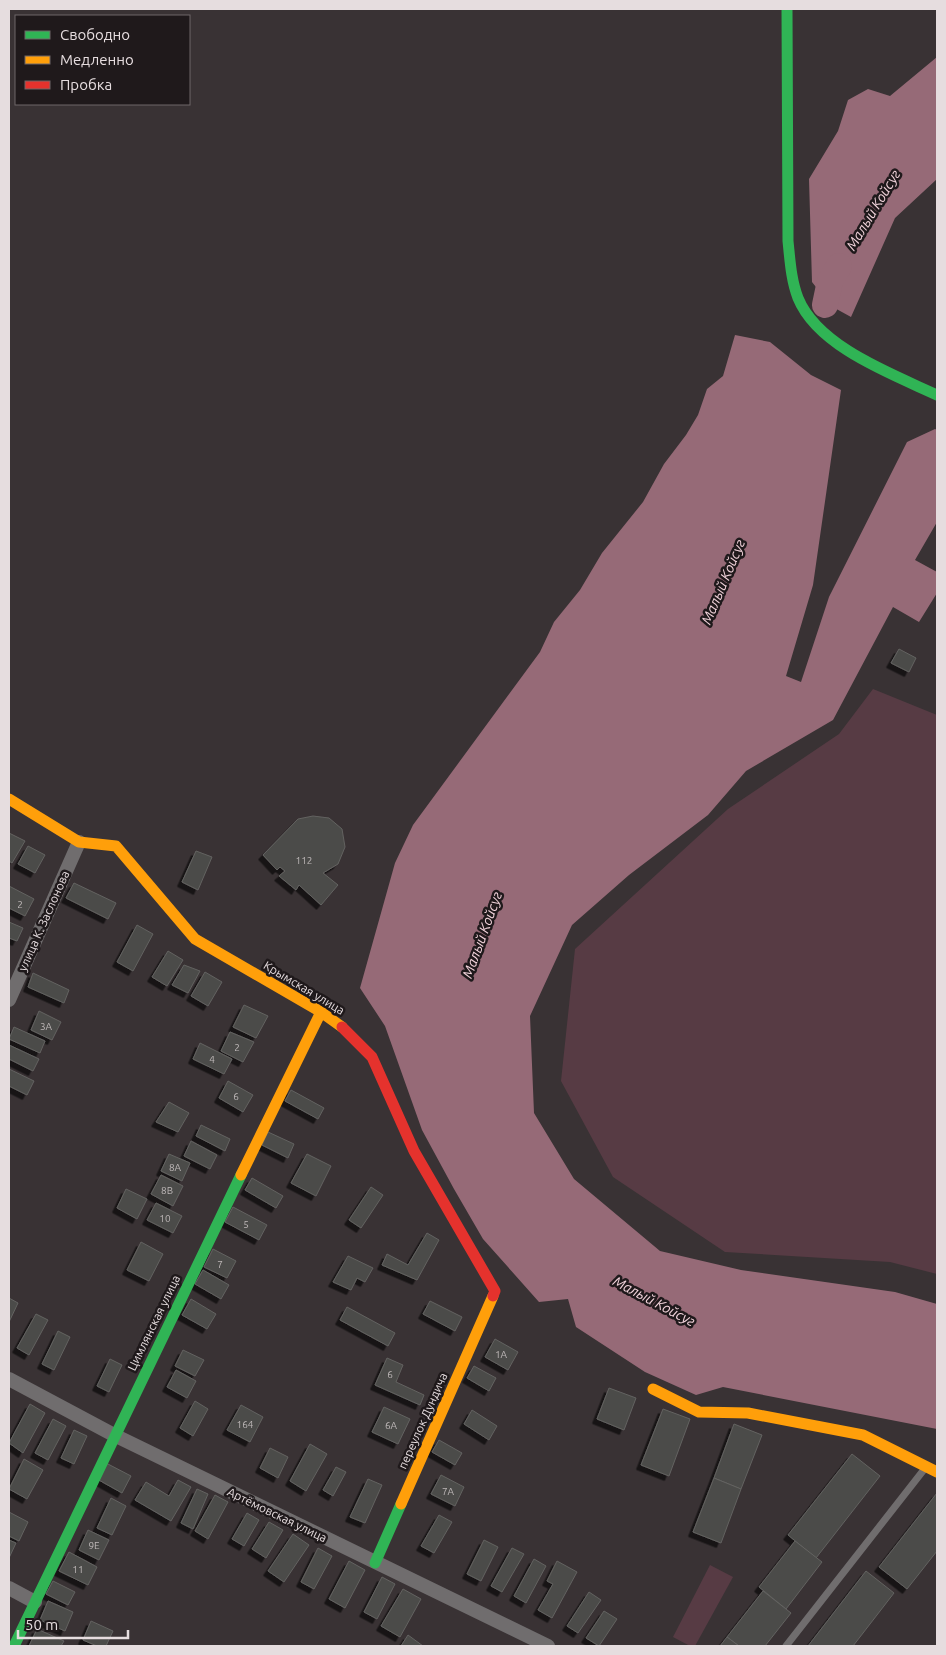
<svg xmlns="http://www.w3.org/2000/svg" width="946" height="1655" viewBox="0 0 946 1655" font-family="Ubuntu,sans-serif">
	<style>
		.green { fill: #573b44 }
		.water { fill: #966a77 }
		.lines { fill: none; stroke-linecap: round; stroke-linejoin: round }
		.river { stroke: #966a77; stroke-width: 26 }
		.building { fill: #4b4c48; stroke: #636261; filter: url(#shadow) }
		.lane { stroke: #706d6e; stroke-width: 7 }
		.street { stroke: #706d6e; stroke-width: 14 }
		.fast { stroke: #30b455; stroke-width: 11 }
		.slow { stroke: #ff9f0a; stroke-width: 11 }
		.jam { stroke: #e5322d; stroke-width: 11 }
		.labels { text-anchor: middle; stroke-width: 5; stroke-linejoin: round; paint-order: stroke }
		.number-label { font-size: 10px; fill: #bfb9b9 }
		.street-label { font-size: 12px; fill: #e6dddf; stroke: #1f191b }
		.water-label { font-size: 14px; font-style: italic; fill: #f5d6de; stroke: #1f191b }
	</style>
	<defs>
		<filter id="shadow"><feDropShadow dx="-4.5" dy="4.5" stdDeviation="0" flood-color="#0009"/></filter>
	</defs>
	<rect width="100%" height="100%" fill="#393234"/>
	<g class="green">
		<path d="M873,689L937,715V1274L890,1262L725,1252L613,1177L561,1081L575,949L728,809L839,734Z"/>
		<path d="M710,1565L733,1577L695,1646H690L673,1637Z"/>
	</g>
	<g class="water">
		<path d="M937,57V179L895,218L851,317L831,306L812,282L809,179L838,131L848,100L868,89L890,96Z"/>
		<path d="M735,335L770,342L811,375L841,390L813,585L786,676L801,682L829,597L907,442L935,429L937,430V522L915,560L937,572V593L919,622L893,607L833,720L746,771L708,815L629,875L572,925L530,1016L534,1113L574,1179L660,1251L741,1270L895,1292L937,1304V1429L723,1387L696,1395L645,1372L576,1327L568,1299L539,1302L483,1239L454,1189L422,1130L385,1026L360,988L395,863L413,825L540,652L554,622L580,590L602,553L643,502L664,464L686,435L698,415L707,389L723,376Z"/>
	</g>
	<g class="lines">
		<path class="river" d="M825,305L830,281L839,266"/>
	</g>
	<g class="building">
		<path d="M899,649L916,658L909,672L891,663Z"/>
		<path d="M313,816L329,818L342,829L345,847L338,864L323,873L338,885L321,905L299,885L296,890L279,876L285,871L280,867L277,870L263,855L298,819Z"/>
		<path d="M9,833L25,841L12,863L9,861Z"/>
		<path d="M28,846L45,855L35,873L18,864Z"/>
		<path d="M196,851L212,857L198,890L182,882Z"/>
		<path d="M74,883L116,903L108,919L66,898Z"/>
		<path d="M9,886L34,899L25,916L9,908Z"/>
		<path d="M9,922L23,928L17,941L9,938Z"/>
		<path d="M137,925L153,934L133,971L117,962Z"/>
		<path d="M168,951L183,960L167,986L152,977Z"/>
		<path d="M184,965L200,971L188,993L172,985Z"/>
		<path d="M205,972L222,982L208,1006L191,996Z"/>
		<path d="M33,973L69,990L64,1003L28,987Z"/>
		<path d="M244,1005L268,1016L256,1038L233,1027Z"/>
		<path d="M39,1011L61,1022L52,1040L31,1030Z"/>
		<path d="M14,1027L45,1041L40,1053L9,1039Z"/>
		<path d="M230,1032L254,1042L243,1062L221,1051Z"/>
		<path d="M200,1043L232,1059L224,1074L193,1059Z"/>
		<path d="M9,1045L39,1059L33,1071L9,1059Z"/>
		<path d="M9,1069L34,1081L27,1095L9,1086Z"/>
		<path d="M228,1081L253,1095L243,1112L219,1098Z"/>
		<path d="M291,1090L324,1108L318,1119L285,1101Z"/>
		<path d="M169,1102L189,1113L178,1132L156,1122Z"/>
		<path d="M201,1125L230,1139L225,1151L196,1136Z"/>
		<path d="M268,1132L294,1144L288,1158L262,1145Z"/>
		<path d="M191,1141L217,1155L210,1169L184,1156Z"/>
		<path d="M169,1154L190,1163L182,1181L161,1171Z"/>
		<path d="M307,1154L331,1166L316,1196L291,1183Z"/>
		<path d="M161,1175L183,1186L173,1206L151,1194Z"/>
		<path d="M252,1178L283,1196L276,1208L245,1190Z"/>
		<path d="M371,1187L383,1195L361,1228L349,1220Z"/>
		<path d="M126,1189L147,1199L137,1219L117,1208Z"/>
		<path d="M156,1203L182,1216L173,1233L147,1220Z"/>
		<path d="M233,1207L267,1225L259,1240L225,1222Z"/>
		<path d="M427,1233L439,1240L417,1280L382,1265L387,1254L408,1265Z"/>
		<path d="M141,1242L163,1254L149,1281L127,1270Z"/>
		<path d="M213,1249L236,1261L227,1278L204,1267Z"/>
		<path d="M348,1256L373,1268L365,1282L357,1278L351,1290L333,1282Z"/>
		<path d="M203,1270L229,1285L221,1299L195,1284Z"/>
		<path d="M9,1298L18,1303L9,1322Z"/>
		<path d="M191,1299L216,1314L207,1329L182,1315Z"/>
		<path d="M430,1301L462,1317L455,1331L423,1314Z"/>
		<path d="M347,1307L395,1333L388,1346L340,1320Z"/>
		<path d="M36,1314L48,1320L29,1355L17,1348Z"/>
		<path d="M58,1331L70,1337L54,1370L42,1364Z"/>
		<path d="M495,1339L518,1352L508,1370L485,1357Z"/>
		<path d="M183,1350L204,1360L195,1376L175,1366Z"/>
		<path d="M387,1358L403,1365L396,1382L424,1395L420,1405L375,1385Z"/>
		<path d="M110,1359L122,1365L109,1392L97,1386Z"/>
		<path d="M474,1366L496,1378L489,1391L467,1378Z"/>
		<path d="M176,1370L196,1381L187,1398L167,1387Z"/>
		<path d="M609,1388L636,1398L624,1430L597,1419Z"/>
		<path d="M195,1401L208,1409L193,1436L180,1428Z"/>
		<path d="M30,1404L45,1413L23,1453L9,1443Z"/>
		<path d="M241,1405L263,1417L250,1442L227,1430Z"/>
		<path d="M384,1407L410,1419L398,1444L372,1432Z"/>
		<path d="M663,1409L690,1419L669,1476L641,1465Z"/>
		<path d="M472,1410L497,1426L489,1440L464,1424Z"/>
		<path d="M53,1419L66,1426L48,1460L35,1453Z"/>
		<path d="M734,1424L762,1435L741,1489L714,1478Z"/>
		<path d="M74,1430L87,1436L74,1464L61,1458Z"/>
		<path d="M439,1440L462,1453L455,1465L432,1452Z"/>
		<path d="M310,1444L327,1454L306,1491L290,1481Z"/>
		<path d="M270,1448L288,1457L278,1478L260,1468Z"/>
		<path d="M852,1454L880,1476L816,1558L788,1535Z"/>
		<path d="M24,1459L43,1470L27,1499L9,1489Z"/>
		<path d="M106,1463L131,1476L122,1493L97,1479Z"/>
		<path d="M336,1467L346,1472L333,1496L323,1490Z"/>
		<path d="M441,1475L464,1487L455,1506L431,1494Z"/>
		<path d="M714,1478L741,1489L721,1543L693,1532Z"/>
		<path d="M368,1479L382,1485L365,1523L350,1517Z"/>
		<path d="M178,1480L191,1487L171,1521L135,1500L146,1482L169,1496Z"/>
		<path d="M197,1489L208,1494L193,1529L181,1523Z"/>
		<path d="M937,1493V1551L907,1589L879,1567Z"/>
		<path d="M215,1495L228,1502L208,1539L195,1531Z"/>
		<path d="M111,1498L126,1506L112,1535L97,1528Z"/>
		<path d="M9,1512L28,1522L19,1541L9,1536Z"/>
		<path d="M247,1513L259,1520L244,1546L232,1539Z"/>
		<path d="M439,1515L452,1522L434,1553L421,1546Z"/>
		<path d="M269,1522L283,1530L266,1558L252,1549Z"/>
		<path d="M88,1530L109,1540L99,1560L79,1550Z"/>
		<path d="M293,1534L309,1545L284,1582L268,1571Z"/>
		<path d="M9,1540L16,1543L9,1558Z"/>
		<path d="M484,1540L498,1547L481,1581L467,1574Z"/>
		<path d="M795,1541L822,1562L786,1609L759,1587Z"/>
		<path d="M318,1548L332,1556L314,1589L301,1582Z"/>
		<path d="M512,1548L524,1554L502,1592L491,1586Z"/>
		<path d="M69,1552L97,1567L88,1585L59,1571Z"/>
		<path d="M534,1559L546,1566L526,1603L514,1596Z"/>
		<path d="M349,1561L365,1570L345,1608L329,1599Z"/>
		<path d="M557,1561L577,1572L552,1618L538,1610L553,1584L547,1581Z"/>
		<path d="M866,1571L894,1593L853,1646H808Z"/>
		<path d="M382,1577L395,1584L377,1619L364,1612Z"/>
		<path d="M53,1581L75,1592L68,1605L46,1594Z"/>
		<path d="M403,1589L421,1599L400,1637L381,1626Z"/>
		<path d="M763,1591L791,1613L765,1646H739L727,1637Z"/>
		<path d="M589,1592L601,1600L578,1633L567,1626Z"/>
		<path d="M48,1601L73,1612L65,1631L40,1620Z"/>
		<path d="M604,1611L617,1619L599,1646L586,1638Z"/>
		<path d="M91,1621L113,1631L106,1646H97L83,1640Z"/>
		<path d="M37,1629L64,1641L61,1646H29Z"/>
		<path d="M408,1635L423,1646H401Z"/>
		<path d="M727,1637L739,1646H720Z"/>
	</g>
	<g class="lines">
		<path class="lane" d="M786,1646L926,1467"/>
		<g class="street">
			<path d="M9,1000L79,842"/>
			<path d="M9,1379L114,1435L548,1646"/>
			<path d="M9,1588L35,1602"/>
		</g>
		<g class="fast">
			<path d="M787,9L788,241C790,260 791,280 798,298C818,347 892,374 937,395"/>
			<path d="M375,1563L401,1504"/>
			<path d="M14,1646L241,1175"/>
		</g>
		<g class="slow">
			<path d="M9,799L79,842L116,846L195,939L321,1012L342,1027"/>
			<path d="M241,1175L321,1012"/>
			<path d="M653,1389L699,1412L748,1413L863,1435L937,1472"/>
			<path d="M401,1504L493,1296"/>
		</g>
		<path class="jam" d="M342,1027L372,1057L414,1151L495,1291L493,1296"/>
	</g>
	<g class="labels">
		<g class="number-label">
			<text x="304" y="864">112</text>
			<text x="20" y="908">2</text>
			<text x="46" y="1030">3А</text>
			<text x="237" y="1051">2</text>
			<text x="212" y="1063">4</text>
			<text x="236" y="1100">6</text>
			<text x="175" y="1171">8А</text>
			<text x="167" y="1194">8В</text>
			<text x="165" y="1222">10</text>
			<text x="246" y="1228">5</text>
			<text x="220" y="1268">7</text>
			<text x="501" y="1358">1А</text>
			<text x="390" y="1378">6</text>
			<text x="245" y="1428">164</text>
			<text x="391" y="1429">6А</text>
			<text x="448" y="1495">7А</text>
			<text x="94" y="1549">9Е</text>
			<text x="78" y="1573">11</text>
		</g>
		<g class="street-label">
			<text transform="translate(44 921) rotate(-66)" y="4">улица К. Заслонова</text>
			<text transform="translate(304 988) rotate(31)" y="4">Крымская улица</text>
			<text transform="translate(154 1323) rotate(-64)" y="4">Цимлянская улица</text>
			<text transform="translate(423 1421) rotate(-66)" y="4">переулок Дундича</text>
			<text transform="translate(277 1515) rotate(26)" y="4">Артёмовская улица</text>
		</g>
		<g class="water-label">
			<text transform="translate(873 210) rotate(-59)" y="5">Малый Койсуг</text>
			<text transform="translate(723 582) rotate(-67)" y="5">Малый Койсуг</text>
			<text transform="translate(482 935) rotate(-70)" y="5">Малый Койсуг</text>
			<text transform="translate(654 1301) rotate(28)" y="5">Малый Койсуг</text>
		</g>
	</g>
	<rect width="946" height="1655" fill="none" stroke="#e6dddf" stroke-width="20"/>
	<rect x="15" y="15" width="175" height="90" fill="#1f191b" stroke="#6f6769"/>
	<rect x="25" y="31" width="25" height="8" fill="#30b455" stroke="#6f6769"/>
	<text x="60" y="40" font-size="15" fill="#e6dddf">Свободно</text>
	<rect x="25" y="56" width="25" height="8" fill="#ff9f0a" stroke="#6f6769"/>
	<text x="60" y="65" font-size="15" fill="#e6dddf">Медленно</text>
	<rect x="25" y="81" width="25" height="8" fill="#e5322d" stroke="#6f6769"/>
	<text x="60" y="90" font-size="15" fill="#e6dddf">Пробка</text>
	<path d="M18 1630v8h110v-8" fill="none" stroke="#e6dddf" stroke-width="2.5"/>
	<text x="25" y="1630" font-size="15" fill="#e6dddf" stroke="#1f191b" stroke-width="4" paint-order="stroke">50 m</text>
</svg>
